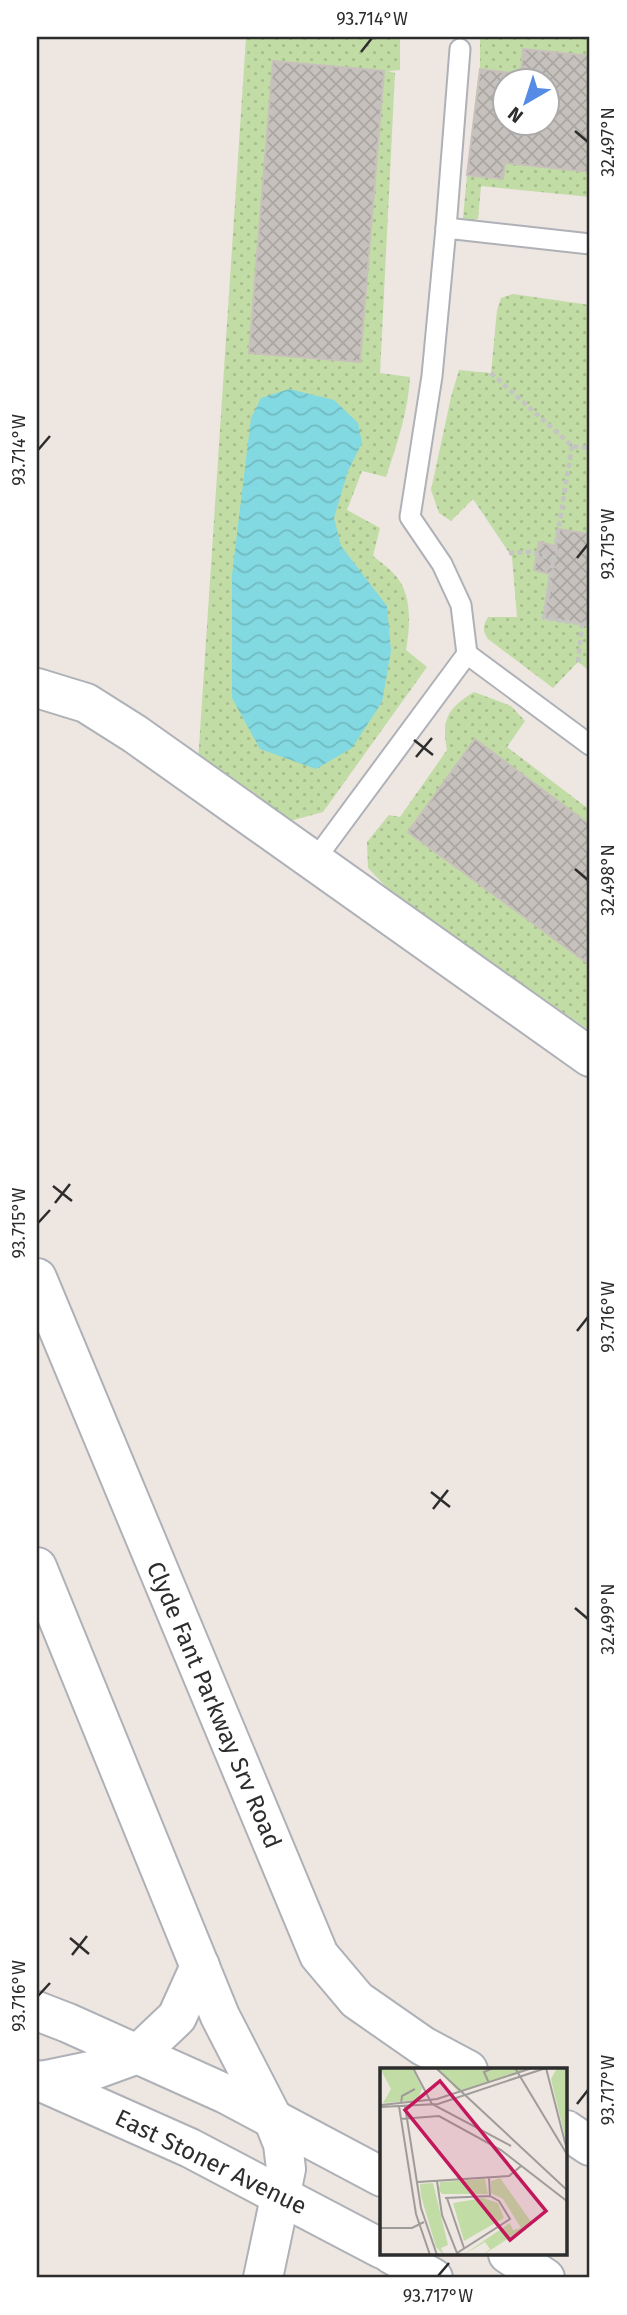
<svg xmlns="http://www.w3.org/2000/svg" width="627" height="2315" viewBox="0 0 627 2315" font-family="'Fira Sans',sans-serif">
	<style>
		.green { fill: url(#green-dots); fill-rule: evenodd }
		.water { fill: url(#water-waves) }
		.building { fill: url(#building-cross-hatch); stroke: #c8c1bb; stroke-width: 2; fill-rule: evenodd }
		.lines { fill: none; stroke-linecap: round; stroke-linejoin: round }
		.lane-casing { stroke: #aeb1b7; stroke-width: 23 }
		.street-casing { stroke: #aeb1b7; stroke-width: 42 }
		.secondary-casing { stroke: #aeb1b7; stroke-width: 42 }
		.path { stroke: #c4c4c4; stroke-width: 4.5; stroke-dasharray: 5 3.5; stroke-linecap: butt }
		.lane { stroke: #fff; stroke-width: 19 }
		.street { stroke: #fff; stroke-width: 38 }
		.secondary { stroke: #fff; stroke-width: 38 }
		.ticks { fill: none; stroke: #2d2d2d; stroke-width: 2.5 }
		.labels { text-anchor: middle; stroke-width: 5; stroke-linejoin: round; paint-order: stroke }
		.street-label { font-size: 24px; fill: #2d2d2d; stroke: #fff }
		.inset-road { fill: none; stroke: #a09c99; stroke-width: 2 }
		.view { fill: #c2185b; fill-opacity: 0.15; stroke: #c2185b; stroke-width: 3.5 }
		.inset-edge { fill: none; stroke: #2d2d2d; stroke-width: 3.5 }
		.neatline { fill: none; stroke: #2d2d2d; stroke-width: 2.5 }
		.ticks-label { font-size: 18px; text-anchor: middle; fill: #2d2d2d }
	</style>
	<defs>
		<pattern id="green-dots" width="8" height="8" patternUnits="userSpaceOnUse" patternTransform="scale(1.75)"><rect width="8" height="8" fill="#c2dca5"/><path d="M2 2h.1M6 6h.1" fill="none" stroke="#a7bd8e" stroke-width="1.8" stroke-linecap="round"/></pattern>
		<pattern id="water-waves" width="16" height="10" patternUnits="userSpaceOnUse" patternTransform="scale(1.75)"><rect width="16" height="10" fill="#82d9e1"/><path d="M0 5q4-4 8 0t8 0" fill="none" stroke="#71bbc1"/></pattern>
		<pattern id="building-cross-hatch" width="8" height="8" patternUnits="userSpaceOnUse" patternTransform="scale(1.75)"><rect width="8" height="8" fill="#c6c1bc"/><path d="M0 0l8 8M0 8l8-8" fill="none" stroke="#aaa6a2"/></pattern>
	</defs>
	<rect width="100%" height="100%" fill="#ede6e1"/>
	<g class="green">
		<path d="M246,37H400V70L388,71L395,73L380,373L410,377C408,412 397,444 386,477L362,471L347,510L380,528L373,556C380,562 388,567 394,574C413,593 410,627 406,650L427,667L323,812L290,821L198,762ZM273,61L384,71L360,362L249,353Z"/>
		<path d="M480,37H590V56L524,49L520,80H514L515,73L480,69Z"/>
		<path d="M509,123L516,164L590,172V197L481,186L478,219L471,221L463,218L467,175L503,179Z"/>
		<path d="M513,294L590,305V671L578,662L553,688L488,639C482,630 483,626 488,617H517L512,557L473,499L451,521L439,513L431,490L451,397L459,370L491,373L497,310L501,298Z"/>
		<path d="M474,692L511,706L525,721L507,747L590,810V825L475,740L409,832L590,965V1031L392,893L368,868L367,842L389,815L400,817L447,750C441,719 448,708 474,692Z"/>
	</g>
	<path class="water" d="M289,389L334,400L358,423L362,443L348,471L334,518L341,546L387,606L391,651L382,702L352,748L316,769L260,749L232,698V575L251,418L261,398Z"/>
	<g class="building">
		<path d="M523,49L590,56V172L505,163L503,179L467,175L480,69L521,74ZM505,80H547V122H505Z"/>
		<path d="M273,61L384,71L360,362L249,353Z"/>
		<path d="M558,529L590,534V625L544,618L550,574L534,570L539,542L556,546Z"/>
		<path d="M475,739L590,825V965L408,832Z"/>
	</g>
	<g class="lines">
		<defs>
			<g id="lane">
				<path d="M446,228L460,49"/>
				<path d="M467,654L590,745"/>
				<path d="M314,861L467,654L461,605L442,564L410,517L432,376L446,228L590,244"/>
			</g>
			<g id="street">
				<path d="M37,688L86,703L135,734L590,1057"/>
				<path d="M37,1278L319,1955L357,2000L423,2046L468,2070"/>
				<path d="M566,2130L590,2146"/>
			</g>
			<g id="secondary">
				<path d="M37,1567L220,2016L273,2119L283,2144L286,2169L263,2278"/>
				<path d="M37,2011L68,2023L226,2094L382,2177"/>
				<path d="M37,2080L190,2148L382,2249"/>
				<path d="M41,2081L94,2070L138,2054L177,2017L200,1966"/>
				<path d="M391,2254L433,2278"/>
				<path d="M508,2254L545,2278"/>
			</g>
		</defs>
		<use href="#lane" class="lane-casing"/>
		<use href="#street" class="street-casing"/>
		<use href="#secondary" class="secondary-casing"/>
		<g class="path">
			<path d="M491,373L572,446L590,448"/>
			<path d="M572,446L544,618L590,625"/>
			<path d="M509,553L530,552L554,559"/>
			<path d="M578,662L582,624"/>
		</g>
		<use href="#lane" class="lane"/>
		<use href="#street" class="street"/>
		<use href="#secondary" class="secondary"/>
	</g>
	<path class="ticks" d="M361,52L372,38M575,131L588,142M38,450L50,436M577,558L588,544M414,740L433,755M416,757L432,738M575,869L588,880M53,1186L72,1201M55,1203L70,1184M38,1223L50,1210M577,1331L588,1317M431,1492L450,1507M433,1509L448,1490M575,1608L588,1619M70,1938L89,1954M72,1955L87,1936M38,1996L50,1983M577,2104L588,2090M438,2276L449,2263"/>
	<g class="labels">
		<g class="street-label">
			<text transform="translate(214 1705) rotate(67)" y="8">Clyde Fant Parkway Srv Road</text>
			<text transform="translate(211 2162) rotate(26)" y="8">East Stoner Avenue</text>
		</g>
	</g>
	<g transform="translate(380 2068)">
		<rect width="187" height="187" fill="#ede6e1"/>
		<path d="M0,0H32L42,20L38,32L3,35L11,21ZM56,0H150L79,24ZM177,0H187V77L171,11ZM120,110L152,155L103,187L110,181L105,174L83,187L130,155L133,162L141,160L123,131L111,125V113ZM105,111L108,126H62L59,122L60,114ZM53,115L68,177L61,180L64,187L56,179L41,128L40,116ZM103,130L118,135L124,150L84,173L73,135Z" fill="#c2dca5"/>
		<path class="inset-road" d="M33,0L52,36L131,78M56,0L188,123M135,0L188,88M166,0L187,82M109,15L104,4L113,0M21,36L22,28L35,21M1,37L57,31L152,0M19,38L36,146L50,187M25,38L41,140L57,187M0,39L58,36L166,0M20,51L59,48L121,82L188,134M57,113L62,147L77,185L130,151L119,133L110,128L109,109M38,114L129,108L141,98M65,130L110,128M67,130L84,180M0,167V160H32L44,154"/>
		<path class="view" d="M60,13L166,143L130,172L25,42Z"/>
		<rect width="187" height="187" class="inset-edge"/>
	</g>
	<rect width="627" height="2315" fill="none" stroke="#ffffff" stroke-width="77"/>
	<g transform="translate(526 102) rotate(219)"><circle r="33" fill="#ffffff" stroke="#ababab" stroke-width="2"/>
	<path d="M0-5L12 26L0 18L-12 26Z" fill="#568be5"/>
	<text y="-10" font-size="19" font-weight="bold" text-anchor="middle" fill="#2d2d2d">N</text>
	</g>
	<rect x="38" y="38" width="550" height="2238" class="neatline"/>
	<g class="ticks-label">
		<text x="372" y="25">93.714°W</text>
		<text transform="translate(608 142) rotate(-90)" y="6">32.497°N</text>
		<text transform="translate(19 450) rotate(-90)" y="6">93.714°W</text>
		<text transform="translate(608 544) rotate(-90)" y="6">93.715°W</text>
		<text transform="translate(608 880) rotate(-90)" y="6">32.498°N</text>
		<text transform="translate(19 1223) rotate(-90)" y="6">93.715°W</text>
		<text transform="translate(608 1317) rotate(-90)" y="6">93.716°W</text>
		<text transform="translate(608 1619) rotate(-90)" y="6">32.499°N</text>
		<text transform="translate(19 1996) rotate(-90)" y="6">93.716°W</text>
		<text transform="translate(608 2090) rotate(-90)" y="6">93.717°W</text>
		<text x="438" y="2302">93.717°W</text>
	</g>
</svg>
